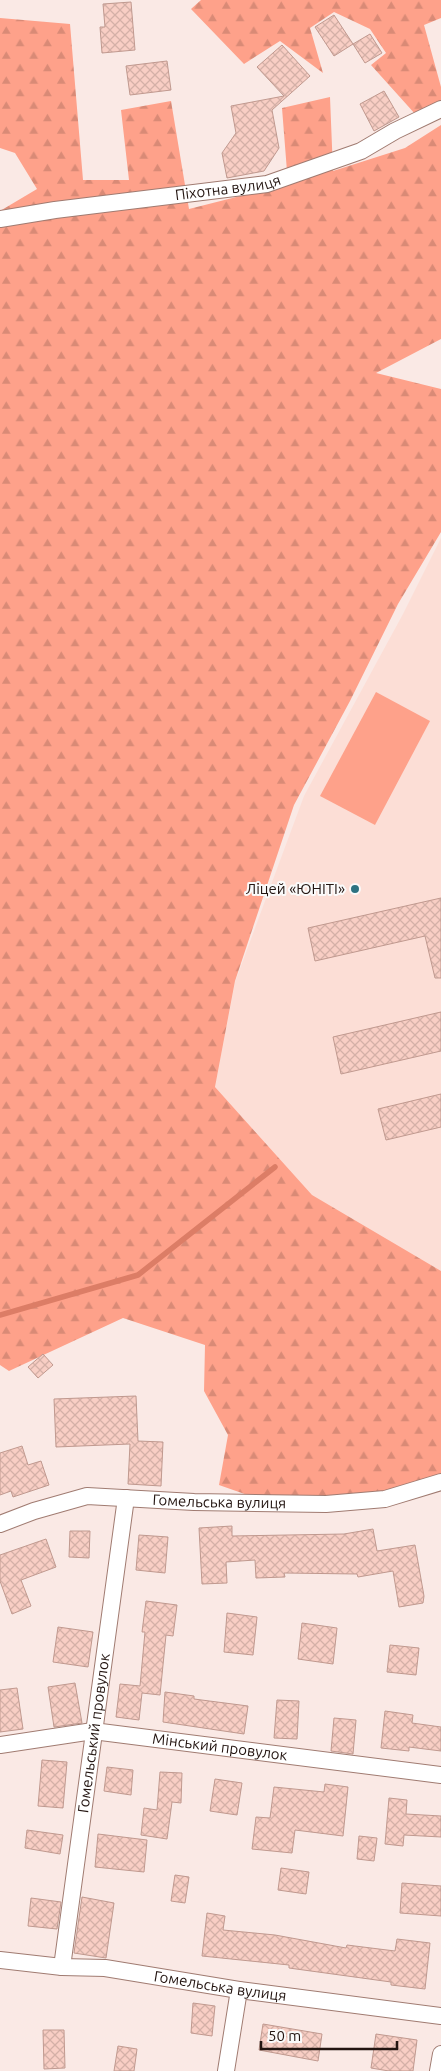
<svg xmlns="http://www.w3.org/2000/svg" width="441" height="2071" viewBox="0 0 441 2071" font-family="Ubuntu,sans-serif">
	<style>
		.built { fill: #fcded6 }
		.green { fill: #fea18a }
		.forest { fill: url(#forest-firs) }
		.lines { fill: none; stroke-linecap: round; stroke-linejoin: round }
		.stream { stroke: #dc7d66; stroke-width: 5.5 }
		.building { fill: url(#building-cross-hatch); stroke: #c0998f }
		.minor-casing { stroke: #a07b71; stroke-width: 18 }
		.minor { stroke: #fff; stroke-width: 16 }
		.poi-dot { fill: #2d7281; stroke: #fafafa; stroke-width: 2 }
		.labels { text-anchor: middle; stroke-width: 4; stroke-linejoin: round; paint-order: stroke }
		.street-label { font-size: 15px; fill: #231511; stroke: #fafafa }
		.poi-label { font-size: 15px; fill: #231511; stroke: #fafafa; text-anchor: end }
	</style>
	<defs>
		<pattern id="forest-firs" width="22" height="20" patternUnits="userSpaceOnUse" patternTransform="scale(1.25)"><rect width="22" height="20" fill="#fea18a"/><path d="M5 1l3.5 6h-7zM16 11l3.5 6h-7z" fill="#d98a76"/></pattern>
		<pattern id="building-cross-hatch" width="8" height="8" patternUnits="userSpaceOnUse" patternTransform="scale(1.25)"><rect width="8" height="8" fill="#f8cec4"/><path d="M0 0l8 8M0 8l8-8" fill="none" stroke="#d4b0a7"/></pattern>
	</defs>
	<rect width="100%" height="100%" fill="#fae9e5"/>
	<path class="built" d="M441,538V1277L288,1186L215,1087L235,982L304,796L403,614Z"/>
	<path class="green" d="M376,692L430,721L375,825L320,796Z"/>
	<g class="forest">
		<path d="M201,0H441V18L424,25L441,87V105L416,115L371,65L386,53L370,29L334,12L310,28L323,73L280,41L244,64L191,9Z"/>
		<path d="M0,18L70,24L83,180H129L121,110L171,101L189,209L288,184L282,108L330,97L333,171L405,148L441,125V339L376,373L441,389V532L398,604L350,701L294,805L235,981L215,1087L312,1195L441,1271V1477L383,1493L256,1498L219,1485L228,1435L204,1391L205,1345L123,1318L9,1371L0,1365V211L37,189L15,153L0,148Z"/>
	</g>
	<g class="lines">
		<path class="stream" d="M0,1315L138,1275L275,1167"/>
	</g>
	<g class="building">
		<path d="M131,2L135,50L102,53L100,27H105L103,4Z"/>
		<path d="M334,15L353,44L334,56L315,27Z"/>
		<path d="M370,34L382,53L365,63L353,44Z"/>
		<path d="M282,45L310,76L272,110L279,148L264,171L227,178L222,153L236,133L231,106L284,96L257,67Z"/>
		<path d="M167,61L171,90L130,95L126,66Z"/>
		<path d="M384,91L399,117L374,131L360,104Z"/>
		<path d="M441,898V978H435L425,936L315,961L308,928Z"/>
		<path d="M441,1012V1051L341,1074L333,1037Z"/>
		<path d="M441,1094V1127L386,1140L378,1109Z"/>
		<path d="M43,1354L53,1365L38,1378L28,1367Z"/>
		<path d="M136,1396L138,1441L163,1442L161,1486L128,1484L130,1444L56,1447L54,1399Z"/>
		<path d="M22,1446L28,1465L41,1461L49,1485L13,1497L11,1491L0,1495V1453Z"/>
		<path d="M232,1526V1536L344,1534L373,1529L377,1551L415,1545L424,1596L423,1603L399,1607L393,1571L358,1577L357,1574L284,1573L285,1577L256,1578L255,1560L226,1562L227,1583L202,1584L199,1528Z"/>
		<path d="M70,1531H90L89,1558L69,1557Z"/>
		<path d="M139,1535L168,1537L165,1573L136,1570Z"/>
		<path d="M46,1539L56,1567L21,1580L31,1606L12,1614L0,1581V1555Z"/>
		<path d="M146,1601L177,1605L173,1636L166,1635L160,1695L142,1693L139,1720L116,1717L120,1684L140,1686L145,1632H142Z"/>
		<path d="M227,1613L257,1617L253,1655L224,1652Z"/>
		<path d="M302,1623L337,1628L333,1664L298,1659Z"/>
		<path d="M58,1627L93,1632L88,1667L53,1662Z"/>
		<path d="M390,1645L419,1648L416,1675L387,1672Z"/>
		<path d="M75,1683L82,1723L54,1727L48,1687Z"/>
		<path d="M17,1688L23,1729L0,1732V1690Z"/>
		<path d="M165,1692L194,1696V1699L248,1706L244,1734L163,1722Z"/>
		<path d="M277,1700L299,1701L297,1739L274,1738Z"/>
		<path d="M385,1711L413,1715L412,1723L441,1727V1751L409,1747V1751L381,1748Z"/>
		<path d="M334,1718L356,1720L353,1754L331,1751Z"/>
		<path d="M42,1760L67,1762L63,1808L38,1806Z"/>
		<path d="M107,1767L133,1770L131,1795L104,1791Z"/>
		<path d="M160,1772L182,1773L181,1803L172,1802L167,1839L141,1835L144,1808L157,1810Z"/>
		<path d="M215,1779L242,1783L237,1815L210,1811Z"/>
		<path d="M325,1784L348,1787L343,1836L295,1830L292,1853L252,1849L256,1817L270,1818L274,1787L324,1792Z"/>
		<path d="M389,1798L407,1800L406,1814L441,1816V1837L404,1835L403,1846L385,1844Z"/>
		<path d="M27,1830L63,1835L60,1854L25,1848Z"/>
		<path d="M98,1834L147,1840L144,1872L95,1867Z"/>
		<path d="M359,1836L377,1838L374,1861L357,1859Z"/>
		<path d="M281,1868L309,1872L306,1894L278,1890Z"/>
		<path d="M175,1875L189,1877L185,1903L171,1901Z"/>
		<path d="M402,1883L441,1886V1916L400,1913Z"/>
		<path d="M82,1897L114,1903L106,1958L74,1953Z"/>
		<path d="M31,1898L61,1902L57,1929L28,1926Z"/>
		<path d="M207,1913L225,1916L223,1930L275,1935L346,1948L347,1945L395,1951L397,1939L430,1943L425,1989L391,1985V1982L289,1968V1965L202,1956Z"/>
		<path d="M193,2003L215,2006L212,2036L191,2033Z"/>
		<path d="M263,2024L322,2034L318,2061L259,2050Z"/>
		<path d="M43,2030H64L65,2068L44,2069Z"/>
		<path d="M376,2034L417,2040L413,2071H389L371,2068Z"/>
		<path d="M118,2046L137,2049L134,2071H114Z"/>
	</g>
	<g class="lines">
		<defs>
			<g id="minor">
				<path id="s1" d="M0,219L55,210L267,184L361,151L395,131L441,109"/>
				<path id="s2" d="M0,1524L34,1511L87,1496L194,1502L326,1504L385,1499L441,1482"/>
				<path id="s3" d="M0,1745L93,1731L441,1775"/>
				<path id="s4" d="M0,1960L62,1967L105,1968L239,1990L441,2016"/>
				<path id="s5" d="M62,1967L126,1498"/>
				<path d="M226,2071L239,1990"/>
				<path d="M438,2071L441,2054"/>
			</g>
		</defs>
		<use href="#minor" class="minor-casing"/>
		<use href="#minor" class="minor"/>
	</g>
	<circle class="poi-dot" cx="355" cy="889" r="5"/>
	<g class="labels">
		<g class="street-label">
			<text dy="5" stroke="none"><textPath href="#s1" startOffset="230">Піхотна вулиця</textPath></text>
			<text dy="5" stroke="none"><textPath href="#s2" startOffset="224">Гомельська вулиця</textPath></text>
			<text dy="5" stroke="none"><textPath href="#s5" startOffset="236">Гомельський провулок</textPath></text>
			<text dy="5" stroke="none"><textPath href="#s3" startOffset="222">Мінський провулок</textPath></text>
			<text dy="5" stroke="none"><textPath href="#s4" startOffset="222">Гомельська вулиця</textPath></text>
		</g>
		<g class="poi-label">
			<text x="345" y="894">Ліцей «ЮНІТІ»</text>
		</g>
	</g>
	<path d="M261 2041v8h136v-8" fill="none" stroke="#231511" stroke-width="2.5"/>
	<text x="268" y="2041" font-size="15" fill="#231511" stroke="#fafafa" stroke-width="4" paint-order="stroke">50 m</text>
</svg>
